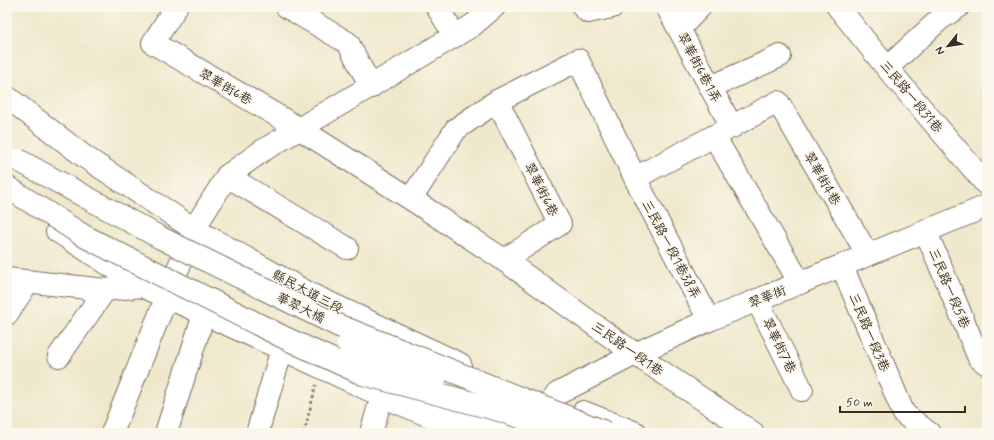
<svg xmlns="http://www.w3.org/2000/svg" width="994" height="440" viewBox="0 0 994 440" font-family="Mynerve,'LXGW WenKai TC',sans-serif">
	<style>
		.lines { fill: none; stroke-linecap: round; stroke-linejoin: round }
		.minor-casing { stroke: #7a6c5b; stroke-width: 24 }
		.highway-casing { stroke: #7a6c5b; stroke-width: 24 }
		.path { stroke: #7a6c5b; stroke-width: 2.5; stroke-dasharray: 3 3; stroke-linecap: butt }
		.minor { stroke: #fff; stroke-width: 22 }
		.highway { stroke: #fff; stroke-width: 22 }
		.highway-bridge-casing { stroke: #7a6c5b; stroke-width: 24; stroke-linecap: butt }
		.highway-bridge { stroke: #fff; stroke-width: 22 }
		.labels { text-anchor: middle; stroke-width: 3; stroke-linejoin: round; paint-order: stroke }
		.street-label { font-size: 13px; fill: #3b2a1e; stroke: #fbf7ec }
	</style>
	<rect width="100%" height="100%" fill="#fbf7ec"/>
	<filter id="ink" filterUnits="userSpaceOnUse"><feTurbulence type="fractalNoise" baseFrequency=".025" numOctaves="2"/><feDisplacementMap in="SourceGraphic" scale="8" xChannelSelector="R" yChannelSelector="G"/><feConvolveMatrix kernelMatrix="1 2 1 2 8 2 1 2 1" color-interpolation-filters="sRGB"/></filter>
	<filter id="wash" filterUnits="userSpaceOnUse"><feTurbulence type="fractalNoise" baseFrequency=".012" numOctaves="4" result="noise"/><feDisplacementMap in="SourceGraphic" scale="16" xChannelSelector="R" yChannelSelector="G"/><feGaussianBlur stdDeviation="0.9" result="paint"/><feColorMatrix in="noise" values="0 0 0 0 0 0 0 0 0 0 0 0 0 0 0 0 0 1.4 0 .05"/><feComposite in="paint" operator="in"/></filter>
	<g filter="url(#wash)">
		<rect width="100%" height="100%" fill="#efe8cc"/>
	</g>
	<g filter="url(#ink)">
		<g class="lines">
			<defs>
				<g id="minor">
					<path d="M176,7L153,43L300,129L411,199L504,260L635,354L753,433"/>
					<path d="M287,7L348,43L371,87"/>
					<path d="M437,7L455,36"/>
					<path d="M583,7L588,12L612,7"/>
					<path d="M667,7L732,127"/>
					<path d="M838,7L887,68L987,185"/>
					<path d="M679,29L700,7"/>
					<path d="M887,68L940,19L958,7"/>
					<path d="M711,87L780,56"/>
					<path d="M7,97L85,157L194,229L312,295L460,364"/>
					<path d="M497,101L560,224L504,260"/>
					<path d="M714,136L800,283"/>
					<path d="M227,176L347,248"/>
					<path d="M635,178L709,320"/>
					<path d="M411,199L456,129L497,101L578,60L635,178L778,102L868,255"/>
					<path d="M57,231L142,286L282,349L382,396L470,433"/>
					<path d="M926,232L979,358L987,364"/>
					<path d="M842,266L904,414L929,433"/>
					<path d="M7,279L105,290L142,286"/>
					<path d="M757,300L802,390"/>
					<path d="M7,314L28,282"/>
					<path d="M59,356L105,290"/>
					<path d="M583,412L636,433"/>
					<path d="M542,428C542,416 550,403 557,394L635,354L709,320L987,206"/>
					<path d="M258,430L282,349"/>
					<path d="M112,433L194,229L227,176L262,151L473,25L494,7"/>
					<path d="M166,433L204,314"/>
					<path d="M371,433L382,396"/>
				</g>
				<path id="highway" d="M423,398L513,433"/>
			</defs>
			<use href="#minor" class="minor-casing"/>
			<use href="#highway" class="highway-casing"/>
			<path class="path" d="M304,433L316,385"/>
			<use href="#minor" class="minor"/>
			<use href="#highway" class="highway"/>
			<defs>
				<g id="highway-bridge">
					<path d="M18,160L161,238L337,325L607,433"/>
					<path d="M7,187L84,236L285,338L363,374L499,410L567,433"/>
					<path d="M348,344L402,368L435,380"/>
				</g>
			</defs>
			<use href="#highway-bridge" class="highway-bridge-casing"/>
			<use href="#highway-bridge" class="highway-bridge"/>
		</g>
	</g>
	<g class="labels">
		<g class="street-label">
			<text transform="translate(700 67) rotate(62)" y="5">翠華街6巷1弄</text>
			<text transform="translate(226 86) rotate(30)" y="5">翠華街6巷</text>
			<text transform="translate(912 96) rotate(50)" y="5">三民路一段31巷</text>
			<text transform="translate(823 178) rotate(60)" y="5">翠華街4巷</text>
			<text transform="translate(542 189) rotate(63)" y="5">翠華街6巷</text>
			<text transform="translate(672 249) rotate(62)" y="5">三民路一段1巷38弄</text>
			<text transform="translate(950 288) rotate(67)" y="5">三民路一段5巷</text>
			<text transform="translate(308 291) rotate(28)" y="5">縣民大道三段</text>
			<text transform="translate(767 296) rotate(-22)" y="5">翠華街</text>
			<text transform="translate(301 307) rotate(26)" y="5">華翠大橋</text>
			<text transform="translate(870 332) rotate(67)" y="5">三民路一段3巷</text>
			<text transform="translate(780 345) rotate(64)" y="5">翠華街7巷</text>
			<text transform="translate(628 348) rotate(35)" y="5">三民路一段1巷</text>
		</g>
	</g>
	<rect width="994" height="440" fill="none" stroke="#fbf7ec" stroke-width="24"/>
	<g transform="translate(948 46) rotate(240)" stroke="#fbf7ec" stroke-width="3" paint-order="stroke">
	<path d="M0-3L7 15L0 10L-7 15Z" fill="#3b2a1e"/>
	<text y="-6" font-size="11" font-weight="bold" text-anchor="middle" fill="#3b2a1e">N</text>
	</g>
	<path d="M840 406v6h125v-6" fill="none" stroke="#3b2a1e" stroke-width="2"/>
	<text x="846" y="406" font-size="12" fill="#3b2a1e" stroke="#fbf7ec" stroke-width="3" paint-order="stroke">50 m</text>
</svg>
